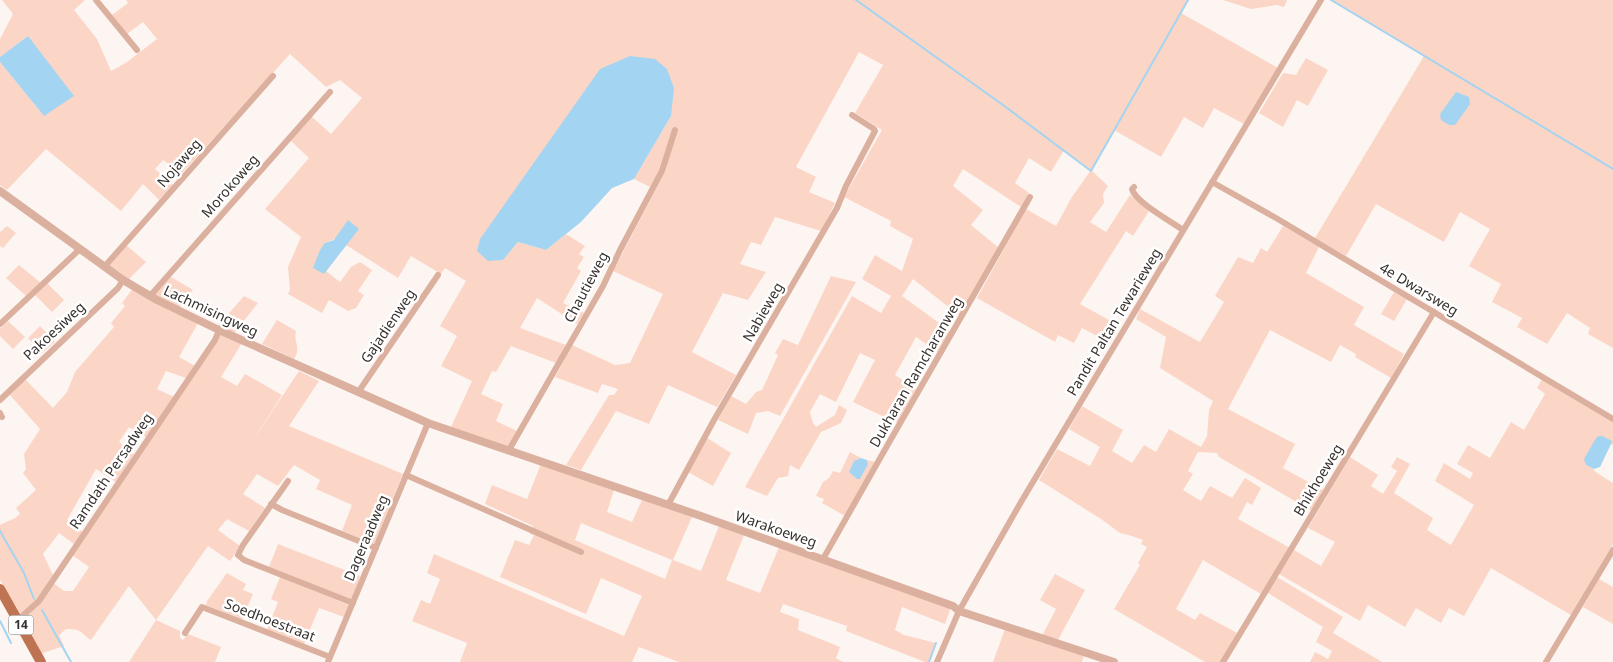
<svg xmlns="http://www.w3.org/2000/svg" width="1613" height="662" viewBox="0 0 1613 662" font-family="'Noto Sans',sans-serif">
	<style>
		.green { fill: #fbd6c6; fill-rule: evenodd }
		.water { fill: #a3d4f1 }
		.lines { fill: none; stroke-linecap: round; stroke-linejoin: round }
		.stream { stroke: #a3d4f1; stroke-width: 2 }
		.minor { stroke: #dbb09f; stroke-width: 6 }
		.tertiary { stroke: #dbb09f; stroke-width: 8 }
		.primary { stroke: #be7352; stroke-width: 10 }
		.labels { text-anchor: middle; stroke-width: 5; stroke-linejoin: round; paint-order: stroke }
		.shield { fill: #fff; stroke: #726f6d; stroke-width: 1 }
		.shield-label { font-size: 12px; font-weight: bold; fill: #36312e }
		.street-label { font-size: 14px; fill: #36312e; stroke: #fff }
	</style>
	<rect width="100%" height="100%" fill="#fdf5f2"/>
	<g class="green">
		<path d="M2,0H85L74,10L97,39L111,71L127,62L157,39L143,22L127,34L112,15L128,3L126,0H1188L1181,13L1278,68L1244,124L1214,108L1203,128L1184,117L1161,157L1114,130L1091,170L1108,186L1103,194L1104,203L1090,222L1106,232L1130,195L1149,211L1133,236L1126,231L1080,304L1120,326L1110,343L1082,328L1074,343L1058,335L1055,342L977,298L1026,209L1056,226L1072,197L1091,170L1064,150L1051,172L1029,158L1015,183L1029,193L1021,207L963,169L953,186L983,210L971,225L999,248L960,316L913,279L902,296L950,331L938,352L916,337L895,375L916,389L897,423L853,402L875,360L860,353L836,402L820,394L810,412L813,423L816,427L835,415L839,405L847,410L841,423L821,432L799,470L790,465L788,476L778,478L767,496L745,487L852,296L881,313L891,296L862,279L875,255L902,271L913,239L890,226L891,221L844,197L882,130L855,113L883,65L859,52L796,167L816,177L809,192L835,203L821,231L775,217L761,245L751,242L740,264L766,272L748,300L723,293L692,352L736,375L717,407L668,385L649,424L616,411L581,470L566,465L609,395H614L618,389L602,384L598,393L555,377L572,345L615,365L630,363L663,294L613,271L665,172L677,129L660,171L650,187L634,179L671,116L655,59L503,260L518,242L546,250L566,234L585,246L579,254L584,257L577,268L581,271L563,303L584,313L577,324L537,298L520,328L566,345L556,363L511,346L496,372L492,371L481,394L503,404L496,421L517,431L508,447L451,427L472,381L441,366L457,336L440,326L466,281L445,268L441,274L411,256L398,278L346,245L359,229L325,243L323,274L326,271L340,282L351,267L360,262L372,270L358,291L364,295L356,308L348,311L329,300L322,313L288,294L290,290L288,267L301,237L265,209L309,158L290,140L311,116L331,134L362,98L340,80L326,87L290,54L182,173L163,160L155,169L173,185L159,200L143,184L121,211L46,149L7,190L0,185V62L44,116L28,36L0,57V39L13,14Z"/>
		<path d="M1223,0H1287L1284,7L1276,5L1251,9Z"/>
		<path d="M1331,0H1613V348L1588,334L1590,328L1567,313L1547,344L1517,327L1522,318L1492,302L1501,284L1469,266L1490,229L1460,212L1444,242L1376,204L1346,256L1315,238L1424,56Z"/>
		<path d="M1306,58L1328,70L1308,106L1297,100L1283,127L1259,113L1283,73L1296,75Z"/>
		<path d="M7,226L16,233L3,248L0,246V232Z"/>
		<path d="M1283,226L1319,247L1306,273L1364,307L1354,325L1404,354L1391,378L1355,357L1356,354L1340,345L1331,362L1270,330L1228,409L1295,444L1283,468L1323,490L1312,511L1219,457L1217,453L1198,452L1188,471L1193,474L1183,490L1201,501L1210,486L1232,498L1245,478L1261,488L1252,505L1247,502L1238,519L1290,548L1261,594L1203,560L1176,609L1195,620L1200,613L1237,633L1221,662H1205L1114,609L1140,565L1138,563L1147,547L1141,544L1143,540L1132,536L1120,533L1101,519L1039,480L1057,449L1090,466L1100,447L1069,429L1082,406L1123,430L1112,451L1132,463L1144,445L1156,452L1169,429L1201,447L1207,436L1209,410L1213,401L1160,368L1166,337L1136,319L1140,309L1200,342L1224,302L1215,296L1238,257L1253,263L1261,248L1267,252Z"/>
		<path d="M126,245L146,262L128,280L110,267V264Z"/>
		<path d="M19,265L41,283L26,296L6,278Z"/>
		<path d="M831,276L856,282L780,416L768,411L756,413L748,434L718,420L731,396L746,404L756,392L762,390L778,355L775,353L783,339L798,345Z"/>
		<path d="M171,277L193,290L179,308L156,296L155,294Z"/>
		<path d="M47,283L64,300L52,312L35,295Z"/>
		<path d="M134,287L198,323L179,357L195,366L186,378L166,371L157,389L174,397L147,438L129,427L119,442L134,454L116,482L96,469L67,520L83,532L74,544L59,533L43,554L53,575C44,588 35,608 20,615L0,580V525C7,521 14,520 20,514L16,508L36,490L23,473L26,469L24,454L40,429L10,395L25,379L53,408L67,392L75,372L114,327L111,323L125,306L122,303Z"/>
		<path d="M1394,292L1407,299L1394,321L1381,314Z"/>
		<path d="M244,296L258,303L234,333L218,326Z"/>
		<path d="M277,320L296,331C293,342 302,347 294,359L262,344Z"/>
		<path d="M8,321L25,337L13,349L0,336V329Z"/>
		<path d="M40,326L55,342L42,353L28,338Z"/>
		<path d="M220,333L242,343L221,377L237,386L245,374L282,395L251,443L299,371L319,381L289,426L403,474L374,544L342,531L352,505L316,489L320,480L294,465L278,486L257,474L243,494L265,508L249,531L227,519L218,530L240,546L230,561L208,546L156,620L180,631V638L183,640L188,634L221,647L215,662H129L156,620L129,586L91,640C80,633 83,629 66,629L59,635L64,646L40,654L22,619C36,611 44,596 53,583L64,591H73L89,567L72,555Z"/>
		<path d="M1542,379L1613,422V445L1611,444V441L1586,465L1594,469V471L1613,483V544L1571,615L1491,568L1464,616L1449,608L1441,623L1416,608L1405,627L1368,605L1360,621L1279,574L1294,550L1321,566L1335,542L1308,528L1350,457L1378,475L1371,486L1383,494L1397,471L1391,467L1397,457L1410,464L1394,493L1433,518L1427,530L1451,545L1474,505L1435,481L1444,463L1470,479L1473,473L1457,464L1468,445L1490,458L1511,422L1524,430L1545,394L1537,388Z"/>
		<path d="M707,438L731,453L713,486L688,472Z"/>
		<path d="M850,452L861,458L854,461L868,464L867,460L875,462L845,516L822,503L824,499L816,496L823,482L829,478L833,471L840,473Z"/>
		<path d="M541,464L614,490L607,512L632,522L642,500L692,517L673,560L701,571L719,526L744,535L726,580L760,593L779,547L947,606L950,610L945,624L902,607L895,630L904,635L936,643L929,662H925L846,631L847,626L783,604L780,612L799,619L798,630L840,647L836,658L843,662H679L639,647L632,662H460L467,643L412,621L421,600L430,604L440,579L427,573L434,554L624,636L642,596L601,578L586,614L500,577L515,540L529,545L534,535L530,534L533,526L485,504L492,485L527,499ZM581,523L672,560L665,579L575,540Z"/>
		<path d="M278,544L360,576L352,600L269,567Z"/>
		<path d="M227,573L246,584L243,590L253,594L242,620L206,605L207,601Z"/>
		<path d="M1055,574L1085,590L1058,640L1042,636L1056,609L1040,600Z"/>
		<path d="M280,577L349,605L344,617L319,608L304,644L267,630L278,602L271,599Z"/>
		<path d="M1277,577L1343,617L1333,633L1382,662H1310L1315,652L1328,659L1332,651L1316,642L1323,627L1268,593Z"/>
		<path d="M1599,579L1613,587V624L1583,607Z"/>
		<path d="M1005,629L1084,655L1082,662H993Z"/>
	</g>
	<g class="water">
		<path d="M28,36L74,96L44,116L0,62V57Z"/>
		<path d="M630,56L655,59L667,69L674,88L671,116L634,179L612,188L581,222L546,250L518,242L503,260L488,261L477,251L480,239L600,69Z"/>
		<path d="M1456,92L1469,97L1470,104L1455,125H1449L1441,120L1440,114Z"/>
		<path d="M348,220L359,229L324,274L313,268L320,250L325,243L334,240Z"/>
		<path d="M1599,436H1602L1612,441L1611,444L1600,467L1594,469L1586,465L1584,459L1596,438Z"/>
		<path d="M861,458L867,460L868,464L860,479H857L849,472L854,461Z"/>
	</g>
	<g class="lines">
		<g class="stream">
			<path d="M856,0L1003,105L1091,171L1188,0"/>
			<path d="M1331,0L1613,169"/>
			<path d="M0,531L24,573L34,599"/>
			<path d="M42,610L71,662"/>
			<path d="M0,621L11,643"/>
			<path d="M929,662L936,643"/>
		</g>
		<g class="minor">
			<path d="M96,0L137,50"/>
			<path d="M1212,182L1276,218L1613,419"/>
			<path d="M1134,187L1132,189C1135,202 1172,222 1183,230"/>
			<path d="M105,266L273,76"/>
			<path d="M150,296L330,92"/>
			<path d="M0,324L80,249"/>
			<path d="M359,391L438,275"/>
			<path d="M0,400L118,288L123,280"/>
			<path d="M0,413L2,417"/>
			<path d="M509,450L603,286L620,250L662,171L675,130"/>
			<path d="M406,475L581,552"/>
			<path d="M288,481L243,545L238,555L244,560L353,603"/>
			<path d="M271,504L282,510L376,548"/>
			<path d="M668,505L714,420L837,208L846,186L875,131L874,129L852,115"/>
			<path d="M823,559L887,446L1030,197"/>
			<path d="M18,620L39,601L215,340L219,330"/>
			<path d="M185,633L202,607L330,657"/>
			<path d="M328,662L428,423"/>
			<path d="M937,662L959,611L1021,502L1321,0"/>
			<path d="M1223,662L1434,312"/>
			<path d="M1546,662L1613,550"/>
		</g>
		<path class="tertiary" d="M0,191L123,280L157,300L219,330L428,423L701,516L953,606L959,611L1114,662"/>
		<path class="primary" d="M0,589L41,662"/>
	</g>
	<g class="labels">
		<rect class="shield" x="8.5" y="615.5" width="25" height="19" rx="4"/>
		<g class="shield-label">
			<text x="21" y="629">14</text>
		</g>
		<g class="street-label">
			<text transform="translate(179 163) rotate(-49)" y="5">Nojaweg</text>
			<text transform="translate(230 186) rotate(-49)" y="5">Morokoweg</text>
			<text transform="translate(586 287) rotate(-62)" y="5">Chautieweg</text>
			<text transform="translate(1419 289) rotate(31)" y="5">4e Dwarsweg</text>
			<text transform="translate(211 311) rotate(25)" y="5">Lachmisingweg</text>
			<text transform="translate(763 312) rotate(-60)" y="5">Nabieweg</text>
			<text transform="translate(1114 322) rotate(-59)" y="5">Pandit Paltan Tewarieweg</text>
			<text transform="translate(388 326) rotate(-56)" y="5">Gajadienweg</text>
			<text transform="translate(54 331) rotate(-43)" y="5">Pakoesiweg</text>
			<text transform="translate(916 372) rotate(-60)" y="5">Dukharan Ramcharanweg</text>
			<text transform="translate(111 471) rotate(-56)" y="5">Ramdath Persadweg</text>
			<text transform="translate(1318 480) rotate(-59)" y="5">Bhikhoeweg</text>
			<text transform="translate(776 529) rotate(19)" y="5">Warakoeweg</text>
			<text transform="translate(366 538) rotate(-67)" y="5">Dageraadweg</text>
			<text transform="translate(270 620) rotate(21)" y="5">Soedhoestraat</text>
		</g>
	</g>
</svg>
